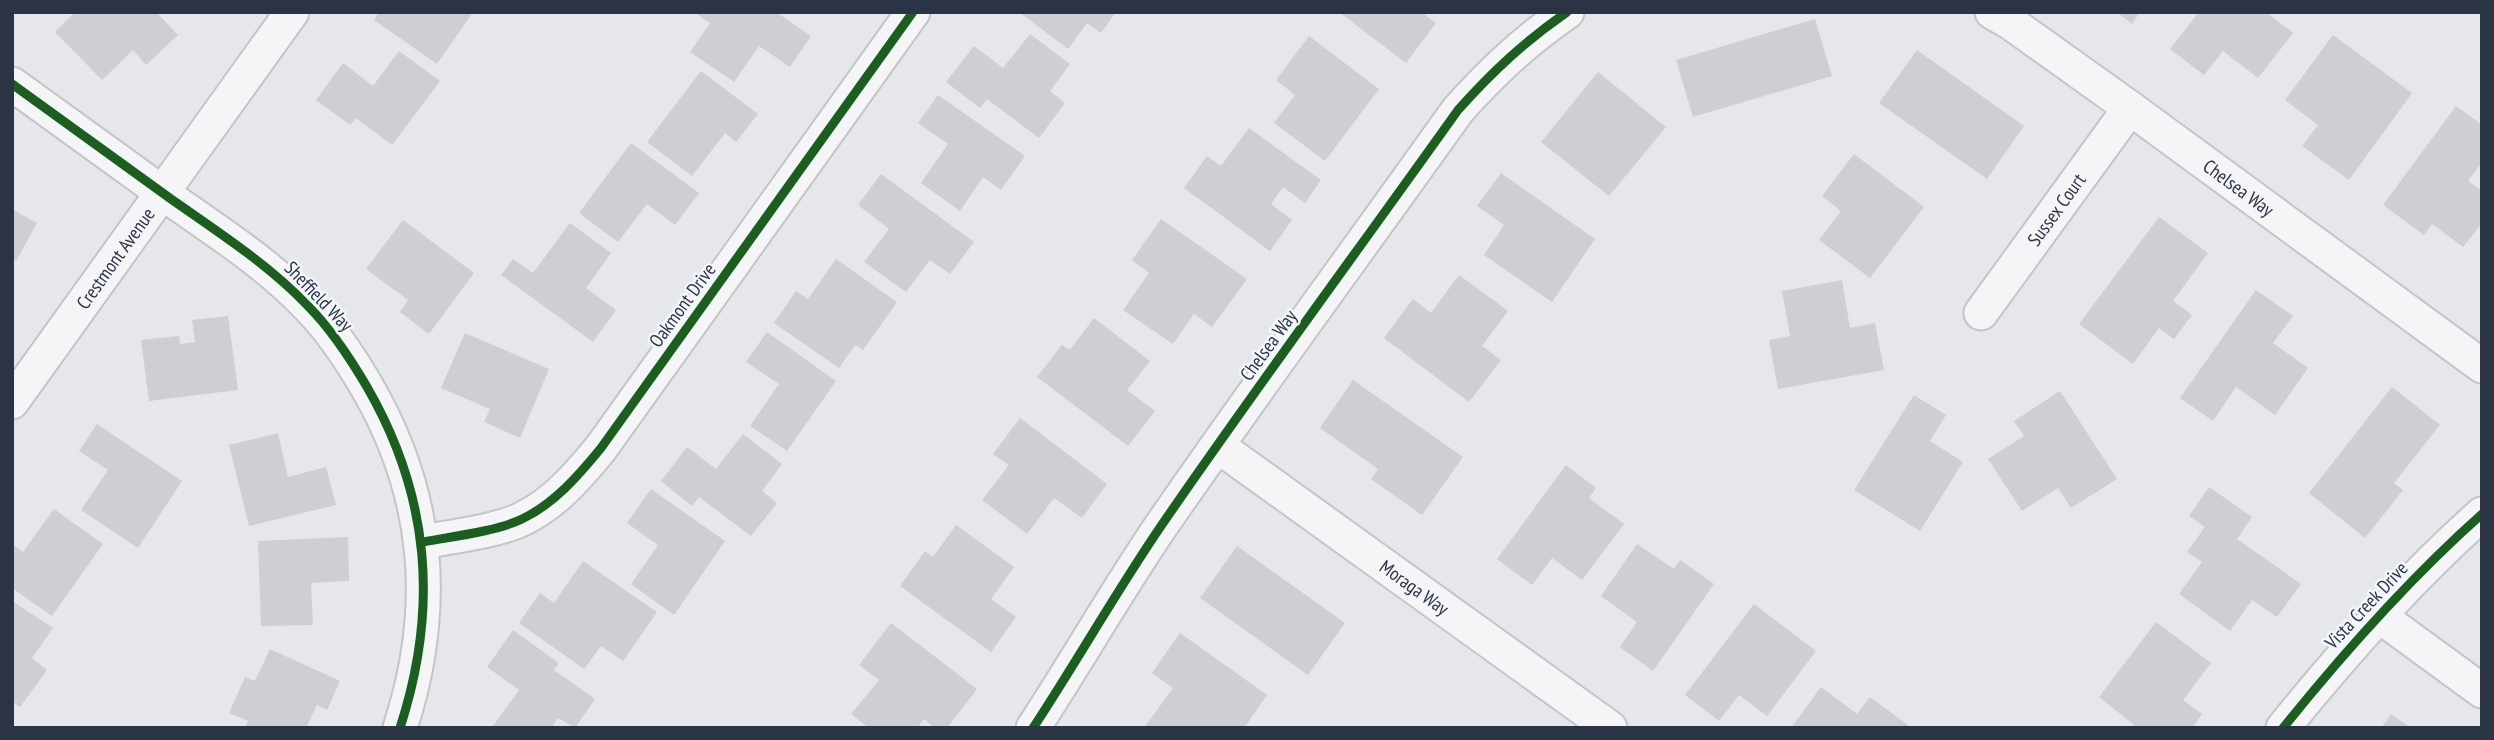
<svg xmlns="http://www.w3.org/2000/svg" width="2494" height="740" viewBox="0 0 2494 740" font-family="'PT Sans Narrow',sans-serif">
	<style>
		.building { fill: #cdcfd3 }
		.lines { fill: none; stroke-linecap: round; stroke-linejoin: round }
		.street-casing { stroke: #c3c5c8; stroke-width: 37 }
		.street { stroke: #f5f5f7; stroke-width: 33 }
		.cycleway-casing { stroke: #f3f6f9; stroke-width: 13 }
		.cycleway { stroke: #1b5e20; stroke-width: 9 }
		.labels { text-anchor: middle; stroke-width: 5; stroke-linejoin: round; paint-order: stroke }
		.street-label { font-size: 19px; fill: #2a3445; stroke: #f3f6f9 }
	</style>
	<rect width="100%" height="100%" fill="#e5e7ea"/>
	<g class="building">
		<path d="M75,12H156L178,35L146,65L133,50L102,80L55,32Z"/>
		<path d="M379,12H473L437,64L374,20Z"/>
		<path d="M694,12H776L811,36L790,67L759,46L734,82L690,52L710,23Z"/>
		<path d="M1019,12H1116L1101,33L1087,23L1068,49Z"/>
		<path d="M1339,12H1421L1436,23L1406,63Z"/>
		<path d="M2117,12H2140L2132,24Z"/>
		<path d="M2199,12H2266L2293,33L2258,78L2223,51L2204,75L2170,49Z"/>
		<path d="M1815,19L1832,76L1693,117L1676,60Z"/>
		<path d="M1030,34L1070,64L1050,91L1065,103L1039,138L987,99L980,108L946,82L974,46L1003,68Z"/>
		<path d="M2333,35L2412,93L2349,180L2302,146L2318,125L2285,100Z"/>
		<path d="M1309,36L1379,89L1325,161L1274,123L1295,95L1276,80Z"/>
		<path d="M1917,50L2024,126L1987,179L1879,103Z"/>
		<path d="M399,51L440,81L392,145L356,118L350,125L316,100L343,63L373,86Z"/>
		<path d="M701,71L758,114L736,142L725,133L692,176L647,142Z"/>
		<path d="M1598,72L1666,127L1609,196L1541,142Z"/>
		<path d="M938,95L1025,156L1001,190L983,177L960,211L921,183L948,144L918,123Z"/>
		<path d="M2456,106L2482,125V162L2468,181L2482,191V223L2463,247L2432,224L2424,235L2383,205Z"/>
		<path d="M1249,128L1321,180L1305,203L1283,187L1271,204L1292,220L1270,251L1184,188L1207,156L1221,166Z"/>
		<path d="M631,143L699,193L675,225L647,204L618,242L579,213Z"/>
		<path d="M1854,154L1924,207L1870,278L1819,240L1841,211L1822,196Z"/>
		<path d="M1501,173L1595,239L1552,302L1484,255L1504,225L1477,206Z"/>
		<path d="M881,174L974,242L950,274L930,260L906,292L864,262L889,229L858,205Z"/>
		<path d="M12,209L37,223L16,261L12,259Z"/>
		<path d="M2159,217L2208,253L2173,301L2192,315L2174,339L2159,328L2133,364L2079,324Z"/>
		<path d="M1161,219L1247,279L1212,327L1194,314L1173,344L1123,310L1149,273L1132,260Z"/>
		<path d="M403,220L474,273L429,334L400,312L408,300L366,269Z"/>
		<path d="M570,223L611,253L586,288L616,310L593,342L501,275L513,259L533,273Z"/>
		<path d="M836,259L897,302L863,350L855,345L839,368L774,323L796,291L808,299Z"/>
		<path d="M1459,275L1508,311L1482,346L1501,360L1469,402L1384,338L1413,299L1431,313Z"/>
		<path d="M1842,280L1850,328L1875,323L1884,370L1778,389L1769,340L1790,336L1782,291Z"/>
		<path d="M2256,290L2293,316L2273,343L2308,368L2275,415L2236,387L2213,421L2180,398Z"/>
		<path d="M228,316L238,390L149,401L141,340L179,336L180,344L195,342L192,320Z"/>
		<path d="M1094,318L1150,361L1127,390L1155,411L1128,446L1037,377L1062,345L1070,350Z"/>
		<path d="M767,332L836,381L787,451L750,426L779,384L746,362Z"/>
		<path d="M465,333L549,369L520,438L484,422L490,409L441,388Z"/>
		<path d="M1353,380L1463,457L1422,515L1371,479L1378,469L1320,428Z"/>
		<path d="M2392,387L2440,425L2394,483L2403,490L2365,538L2309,493Z"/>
		<path d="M2060,391L2117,479L2071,508L2058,488L2022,511L1988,459L2024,436L2014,421Z"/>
		<path d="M1914,395L1946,415L1930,441L1963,462L1920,531L1854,490Z"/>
		<path d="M1020,418L1107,484L1082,518L1054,498L1027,534L982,500L1009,465L993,454Z"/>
		<path d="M97,424L182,481L138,548L81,510L108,470L79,451Z"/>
		<path d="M278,433L288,477L326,467L336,505L249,526L229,445Z"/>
		<path d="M743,434L782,464L762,491L777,503L751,536L699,497L692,506L661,481L687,447L716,469Z"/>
		<path d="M1566,465L1596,488L1589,498L1624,524L1582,580L1552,558L1532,585L1497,559Z"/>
		<path d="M2209,487L2252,517L2237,539L2301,584L2277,617L2252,600L2230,631L2179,594L2202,562L2187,552L2205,527L2189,516Z"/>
		<path d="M651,489L725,541L674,615L631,584L658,545L627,523Z"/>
		<path d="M54,509L103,544L52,616L12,588V544L23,552Z"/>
		<path d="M956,525L1014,567L991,599L1016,617L991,652L900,586L925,551L933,557Z"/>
		<path d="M348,537L349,581L311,583L313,625L261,626L258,541Z"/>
		<path d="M1637,544L1674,569L1680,560L1714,584L1653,671L1620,647L1637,622L1601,596Z"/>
		<path d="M1237,546L1345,623L1308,675L1200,598Z"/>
		<path d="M583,561L657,612L623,661L601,646L584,669L519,623L540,593L554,603Z"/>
		<path d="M12,601L53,628L32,658L47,670L20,707L12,701Z"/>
		<path d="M1754,604L1816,651L1767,716L1739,695L1719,721L1685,695Z"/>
		<path d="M2156,622L2211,663L2183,700L2202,714L2192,728H2138L2099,697Z"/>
		<path d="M891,623L977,689L947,728H935L924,719L917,728H869L851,714L879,680L859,665Z"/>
		<path d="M513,630L559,663L554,670L595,699L575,728L558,718L551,728H496L493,726L519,690L487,667Z"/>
		<path d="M1180,633L1267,695L1244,728L1218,726L1144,728L1173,688L1152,673Z"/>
		<path d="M270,649L340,681L327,710L317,705L306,728H245L248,721L229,713L245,677L255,681Z"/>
		<path d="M1821,687L1857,714L1870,697L1912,728H1791Z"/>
		<path d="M2391,714L2411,728H2381Z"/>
	</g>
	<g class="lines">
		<defs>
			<g id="street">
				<path id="s1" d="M1992,12L2011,23L2130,108L2482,366"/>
				<path d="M12,84C65,122 118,161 171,199C218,232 268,264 308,306C332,330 350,358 367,387C430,496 439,608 400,728"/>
				<path id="s2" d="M1981,313L2130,108"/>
				<path id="s3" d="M12,402L292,12"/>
				<path id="s4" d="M1218,446L1610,728"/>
				<path d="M422,542C450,537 498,531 522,519C554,504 579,475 601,448L913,12"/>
				<path d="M2378,615L2482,691"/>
				<path d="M1033,728C1077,661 1116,592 1161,526C1258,385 1359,249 1458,110C1493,71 1524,42 1567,12"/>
				<path d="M2283,728C2345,651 2409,579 2482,514"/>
			</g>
		</defs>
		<use href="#street" class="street-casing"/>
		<use href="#street" class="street"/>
		<defs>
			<g id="cycleway">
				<path d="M12,84C65,122 118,161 171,199C218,232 268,264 308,306C332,330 350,358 367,387C430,496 439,608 400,728"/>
				<path d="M422,542C450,537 498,531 522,519C554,504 579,475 601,448L913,12"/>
				<path d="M1033,728C1077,661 1116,592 1161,526C1258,385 1359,249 1458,110C1493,71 1524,42 1567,12"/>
				<path d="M2283,728C2345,651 2409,579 2482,514"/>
			</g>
		</defs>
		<use href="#cycleway" class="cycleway-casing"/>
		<use href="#cycleway" class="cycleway"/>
	</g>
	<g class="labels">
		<g class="street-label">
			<text dy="7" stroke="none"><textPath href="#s1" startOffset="303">Chelsea Way</textPath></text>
			<text dy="7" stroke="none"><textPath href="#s2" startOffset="128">Sussex Court</textPath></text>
			<text dy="7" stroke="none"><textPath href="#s3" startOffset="177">Crestmont Avenue</textPath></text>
			<text transform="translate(319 296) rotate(46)" y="7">Sheffield Way</text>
			<text transform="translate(682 305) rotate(-54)" y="7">Oakmont Drive</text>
			<text transform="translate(1268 345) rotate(-54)" y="7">Chelsea Way</text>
			<text dy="7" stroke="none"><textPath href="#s4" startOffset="242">Moraga Way</textPath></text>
			<text transform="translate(2366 605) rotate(-47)" y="7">Vista Creek Drive</text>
		</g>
	</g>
	<rect width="2494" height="740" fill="none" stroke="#2a3445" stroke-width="28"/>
</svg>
